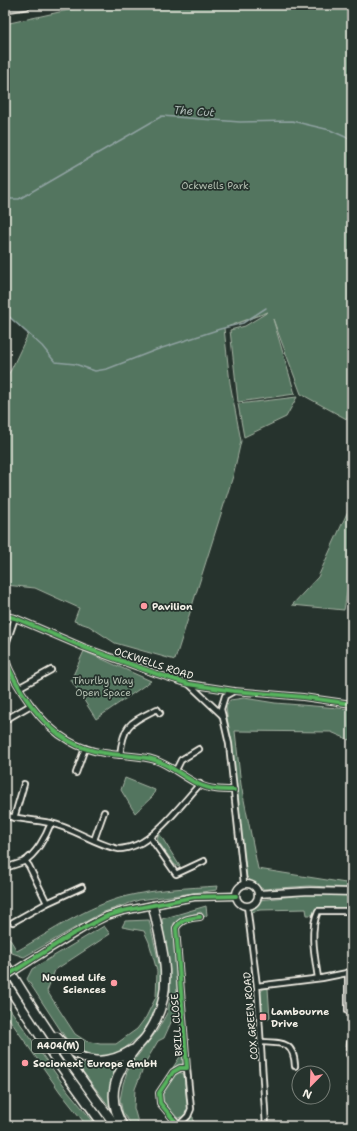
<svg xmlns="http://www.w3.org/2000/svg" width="357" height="1131" viewBox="0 0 357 1131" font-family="'Shantell Sans',sans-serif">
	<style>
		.green { fill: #53745e; stroke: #a4b2a3 }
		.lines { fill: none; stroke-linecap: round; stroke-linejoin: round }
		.stream { stroke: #8fa2a1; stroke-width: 1.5 }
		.street-casing { stroke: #f4f1e8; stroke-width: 8 }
		.secondary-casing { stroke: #f4f1e8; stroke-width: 9 }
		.highway-casing { stroke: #f4f1e8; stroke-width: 11 }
		.street { stroke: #26332d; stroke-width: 4.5 }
		.secondary { stroke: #26332d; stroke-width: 6 }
		.highway { stroke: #26332d; stroke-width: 8 }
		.secondary-bridge-casing { stroke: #f4f1e8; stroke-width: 9; stroke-linecap: butt }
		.secondary-bridge { stroke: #26332d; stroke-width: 6 }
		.cycleway-casing { stroke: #26332d; stroke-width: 6 }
		.cycleway { stroke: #56b35d; stroke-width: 4 }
		.poi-dot { fill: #ff9aa2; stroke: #26332d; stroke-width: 1.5 }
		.labels { text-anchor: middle; stroke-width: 3.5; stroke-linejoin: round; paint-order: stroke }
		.shield { fill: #26332d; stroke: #b6b8b0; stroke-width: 1 }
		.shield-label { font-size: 9px; font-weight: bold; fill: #f4f1e8 }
		.park-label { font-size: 10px; fill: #b4bfb1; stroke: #26332d }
		.poi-label { font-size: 10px; font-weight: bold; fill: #f4f1e8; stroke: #26332d; text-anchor: start }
		.street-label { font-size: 10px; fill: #f4f1e8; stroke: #26332d }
		.water-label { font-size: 11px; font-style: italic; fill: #b1bdb9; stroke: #26332d }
	</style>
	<rect width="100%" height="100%" fill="#26332d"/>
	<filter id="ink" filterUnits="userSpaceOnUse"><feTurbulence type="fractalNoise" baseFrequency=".025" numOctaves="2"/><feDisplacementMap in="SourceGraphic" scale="8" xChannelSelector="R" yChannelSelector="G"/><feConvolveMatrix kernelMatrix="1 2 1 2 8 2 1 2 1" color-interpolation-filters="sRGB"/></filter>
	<g filter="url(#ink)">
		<g class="green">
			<path d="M91,5H352V422L301,394L273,319L295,394L238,402L230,330L245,326L268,312L224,328L230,383L241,441L233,476L175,660L115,643L89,626L74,621L79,608L35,588L5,585V379L11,370L28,334L5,313V24Z"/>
			<path d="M297,397L286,417L244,437L238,404Z"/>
			<path d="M352,502V587H348L344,610L292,605L318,577Z"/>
			<path d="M84,651L151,681L96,719L71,680Z"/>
			<path d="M244,698L275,703L352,709V741L331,732L235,731L241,785L258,869L352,884V888L309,886L263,889L254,884L246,876L226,707L230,700Z"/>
			<path d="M125,778L155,790L153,796L135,813L121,790Z"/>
			<path d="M159,833L181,868L175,865L157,840Z"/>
			<path d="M218,886L217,890L139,900L101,913L24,957L12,953L5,942V931L17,951C52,931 87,906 127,896C156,889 188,888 218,886Z"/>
			<path d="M311,894L352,895V910L317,909L313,915H307L306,909L260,910L251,912L253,906L259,900Z"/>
			<path d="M206,906L207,915L204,917L201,912L183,917L174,923L173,929L178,1007L164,1038L158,1041L145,1063L135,1089L134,1108L139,1126H133L123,1114L120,1100L123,1084L127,1072L135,1059L157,1031L167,1013L171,994L162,919Z"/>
			<path d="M149,920L161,971L159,998L151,1022L141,1035L119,1053L106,1057L91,1055L79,1051L67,1040L27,979L32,969L104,926L110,934L55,970L47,991L75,1034L86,1041L100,1044H116L137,1029L146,1017L156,997L157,971L149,942L144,931L122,927L125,921Z"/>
			<path d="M264,988H268L270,1018H261L259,994Z"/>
			<path d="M5,1002L68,1091L97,1126H87L60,1092L5,1013Z"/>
			<path d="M183,1052L184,1060L182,1066L172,1069Z"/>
			<path d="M125,1055L110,1095L112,1110L80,1068L87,1061Z"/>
			<path d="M179,1072L184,1074L188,1110C185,1115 182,1119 176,1118L162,1100L161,1095L175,1073Z"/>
			<path d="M191,1116L193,1117L194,1126H184Z"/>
		</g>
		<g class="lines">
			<g class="stream">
				<path d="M5,199H19L162,116L240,122L292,121L330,130L352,140"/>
				<path d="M5,313L42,346L55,362L75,364L95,371L107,369L156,350L220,329L243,323L266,308"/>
			</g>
			<defs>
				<g id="street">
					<path d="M5,616L15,618L83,647L157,674L189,684L234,691L303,697L352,704"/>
					<path d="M5,647L15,618"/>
					<path d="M5,658C15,687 42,726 69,741C79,747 92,751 104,753C121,756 139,755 155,760C176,767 193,787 215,789C221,790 228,790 234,790"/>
					<path d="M189,684L222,715"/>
					<path d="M20,687L51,670"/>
					<path d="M234,691L225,696L221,709L229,744L244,884"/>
					<path d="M5,720L31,705"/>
					<path d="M120,755C124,723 130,723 157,709L160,713"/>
					<path d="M176,770L181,760L199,749"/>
					<path d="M76,773L85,748"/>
					<path d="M5,816C20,819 35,820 50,823C74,828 96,845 119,849C123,849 132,847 136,845C156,838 185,800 200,784"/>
					<path d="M14,818L24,784"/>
					<path d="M150,837L176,874L204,861"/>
					<path d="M94,840L104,812"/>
					<path d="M25,861L29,866L47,903"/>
					<path d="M5,868C11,866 17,864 23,862C36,855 46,836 51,823"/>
					<path d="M247,906L257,986L266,1126"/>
					<path d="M13,922L47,903L82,887"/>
					<path d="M348,972V1011"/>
					<path d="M318,978C315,957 309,931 318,911H352"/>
					<path d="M257,986L322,978L352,972"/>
					<path d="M261,1042C282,1043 294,1041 295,1066"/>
					<path d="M349,1054L350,1043"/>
					<path d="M179,1125L188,1116L191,1109L187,1068"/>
					<path d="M179,1126L160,1103L159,1093L173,1072L180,1068H187L176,928C181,919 190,918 200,917"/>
				</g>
				<g id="secondary">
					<circle cx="247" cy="895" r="11"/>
					<path d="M258,894L310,891L352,892"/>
					<path d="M30,961L89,925L107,916L123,911L194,897L236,896"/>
				</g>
				<g id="highway">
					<path d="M5,8L26,5"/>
					<path d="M5,963C39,1019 76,1073 116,1126"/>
					<path d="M5,982L52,1054L104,1126"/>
					<path d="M57,1037C79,1063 103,1068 132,1050"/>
					<path d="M123,1126C105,1096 115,1074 135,1049C139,1044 144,1040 147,1035C155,1024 160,1012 163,999C170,969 159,936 153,906"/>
				</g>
			</defs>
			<use href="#street" class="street-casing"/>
			<use href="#secondary" class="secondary-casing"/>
			<use href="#highway" class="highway-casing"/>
			<use href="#street" class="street"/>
			<use href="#secondary" class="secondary"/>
			<use href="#highway" class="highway"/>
			<defs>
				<path id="secondary-bridge" d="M5,977L30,961"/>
			</defs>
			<use href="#secondary-bridge" class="secondary-bridge-casing"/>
			<use href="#secondary-bridge" class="secondary-bridge"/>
			<defs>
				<g id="cycleway">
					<path d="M5,616L15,618L83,647L157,674L189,684L234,691L303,697L352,704"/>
					<path d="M5,658C15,687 42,726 69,741C79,747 92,751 104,753C121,756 139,755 155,760C176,767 193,787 215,789C221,790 228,790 234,790"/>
					<path d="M5,977L71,935L107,916L123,911L194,897L236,896"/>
					<path d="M179,1126L160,1103L159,1093L173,1072L180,1068H187L176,928C181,919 190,918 200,917"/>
				</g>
			</defs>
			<use href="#cycleway" class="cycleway-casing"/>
			<use href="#cycleway" class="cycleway"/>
		</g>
	</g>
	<g class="poi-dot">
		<circle cx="144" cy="606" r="4"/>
		<circle cx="114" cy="983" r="4"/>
		<rect x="259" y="1013" width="8" height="8" rx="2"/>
		<circle cx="25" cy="1063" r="4"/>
	</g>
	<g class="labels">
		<rect class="shield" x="32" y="1039" width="52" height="14" rx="3"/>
		<g class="shield-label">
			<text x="58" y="1049">A404(M)</text>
		</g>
		<g class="park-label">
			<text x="215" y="189">Ockwells Park</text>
			<text x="103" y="684">Thurlby Way<tspan x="103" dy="12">Open Space</tspan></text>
		</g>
		<g class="poi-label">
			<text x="152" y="610">Pavilion</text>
			<text x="106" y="981" text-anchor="end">Noumed Life<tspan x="106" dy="12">Sciences</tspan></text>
			<text x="271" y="1015">Lambourne<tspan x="271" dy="12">Drive</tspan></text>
			<text x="33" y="1067">Socionext Europe GmbH</text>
		</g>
		<g class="street-label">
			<text transform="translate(154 663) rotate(18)" y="4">OCKWELLS ROAD</text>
			<text transform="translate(250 1016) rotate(-95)" y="4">COX GREEN ROAD</text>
			<text transform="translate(176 1025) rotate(-94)" y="4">BRILL CLOSE</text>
		</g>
		<g class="water-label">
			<text transform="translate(194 111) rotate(4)" y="4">The Cut</text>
		</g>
	</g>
	<rect width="357" height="1131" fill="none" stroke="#26332d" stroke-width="20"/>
	<rect x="10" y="10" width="337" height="1111" fill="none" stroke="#f4f1e8" stroke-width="1.5" filter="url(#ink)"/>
	<g transform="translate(311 1085) rotate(203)"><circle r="19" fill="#26332d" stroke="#787f78"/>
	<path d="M0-3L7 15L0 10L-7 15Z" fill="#ff9aa2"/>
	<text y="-6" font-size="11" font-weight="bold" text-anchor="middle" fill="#f4f1e8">N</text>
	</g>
</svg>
